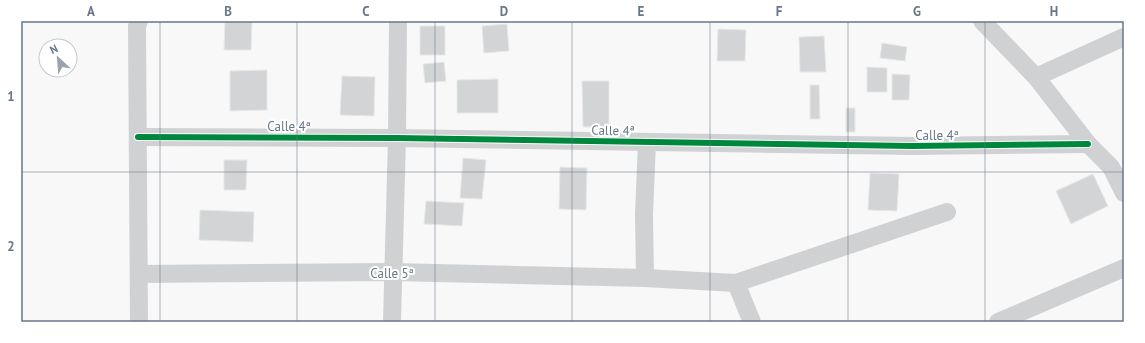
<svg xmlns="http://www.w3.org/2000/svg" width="1145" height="343" viewBox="0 0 1145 343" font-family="'PT Sans',sans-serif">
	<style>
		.building { fill: #d3d4d5; stroke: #e8e8e8 }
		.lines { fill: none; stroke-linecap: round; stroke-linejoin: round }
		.street { stroke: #d0d1d3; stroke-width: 18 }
		.cycleway-casing { stroke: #fff; stroke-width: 8 }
		.cycleway { stroke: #00873e; stroke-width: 6 }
		.grid { fill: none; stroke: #677789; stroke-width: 1; stroke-opacity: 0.55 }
		.labels { text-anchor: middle; stroke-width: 4; stroke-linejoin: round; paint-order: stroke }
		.street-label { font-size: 13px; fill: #677789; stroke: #fff }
		.neatline { fill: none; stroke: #677789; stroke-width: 1.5 }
		.grid-label { font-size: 13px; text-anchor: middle; font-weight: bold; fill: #677789 }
	</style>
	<rect width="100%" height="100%" fill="#f8f8f8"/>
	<g class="building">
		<path d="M225,21H252L251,50H224Z"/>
		<path d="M507,24L509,51L484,53L482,26Z"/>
		<rect x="420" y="26" width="25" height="29"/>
		<path d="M718,29L746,30L745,61H717Z"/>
		<path d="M824,36L826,72H800L799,37Z"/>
		<path d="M882,43L907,47L905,61L880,58Z"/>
		<path d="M444,62L446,81L425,83L423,64Z"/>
		<path d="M867,67L887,68V92H867Z"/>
		<path d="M267,70V110L230,111V71Z"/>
		<path d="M892,74L910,75L909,100H892Z"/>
		<path d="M342,76L375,77L374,116L340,115Z"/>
		<path d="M498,79V113H457V80Z"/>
		<path d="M582,81H609V127H583Z"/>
		<path d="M810,85H819L820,119H810Z"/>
		<rect x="846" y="108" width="9" height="24"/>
		<path d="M463,158L486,160L482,199L460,198Z"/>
		<path d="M224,160H247L246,190H224Z"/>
		<path d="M560,167L587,168L586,210L559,209Z"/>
		<path d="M870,173L899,174L897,211L868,210Z"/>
		<path d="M1093,174L1108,206L1071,224L1056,191Z"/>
		<path d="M426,201L464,203L462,226L424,224Z"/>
		<path d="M200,210L254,212L253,242L199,240Z"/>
	</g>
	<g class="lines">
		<g class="street">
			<path d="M982,21L1036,77L1088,144L1111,167L1124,193"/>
			<path d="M1036,77L1124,37"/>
			<path d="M138,137L397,138L912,146L1088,144"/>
			<path d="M139,274L393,272L645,278L736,283L947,212"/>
			<path d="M645,278L644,214L647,142"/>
			<path d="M736,283L752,322"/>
			<path d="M139,322L137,26L139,21"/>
			<path d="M392,322L397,138L398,21"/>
			<path d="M998,322L1124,268"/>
		</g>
		<defs>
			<path id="cycleway" d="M138,137L397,138L912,146L1088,144"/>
		</defs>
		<use href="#cycleway" class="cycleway-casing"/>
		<use href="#cycleway" class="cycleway"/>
	</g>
	<path class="grid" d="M160,21V322M297,21V322M435,21V322M572,21V322M710,21V322M848,21V322M985,21V322M21,172H1124"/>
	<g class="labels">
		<g class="street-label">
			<text x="289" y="131">Calle 4ª</text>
			<text transform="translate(613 130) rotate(1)" y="5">Calle 4ª</text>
			<text x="937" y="140">Calle 4ª</text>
			<text x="392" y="278">Calle 5ª</text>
		</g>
	</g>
	<rect width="1145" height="343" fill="none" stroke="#ffffff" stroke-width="44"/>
	<g transform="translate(58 58) rotate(334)"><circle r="19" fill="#ffffff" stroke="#c2c9d0"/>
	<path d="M0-3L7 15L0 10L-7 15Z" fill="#9aa4b0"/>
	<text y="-6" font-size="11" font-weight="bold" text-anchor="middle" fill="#677789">N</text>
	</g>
	<rect x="22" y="22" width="1101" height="299" class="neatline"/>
	<g class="grid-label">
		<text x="91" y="16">A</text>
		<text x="228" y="16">B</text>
		<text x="366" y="16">C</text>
		<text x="504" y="16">D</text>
		<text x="641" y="16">E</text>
		<text x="779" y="16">F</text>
		<text x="917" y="16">G</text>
		<text x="1054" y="16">H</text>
		<text x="11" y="101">1</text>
		<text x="11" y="251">2</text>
	</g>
</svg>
